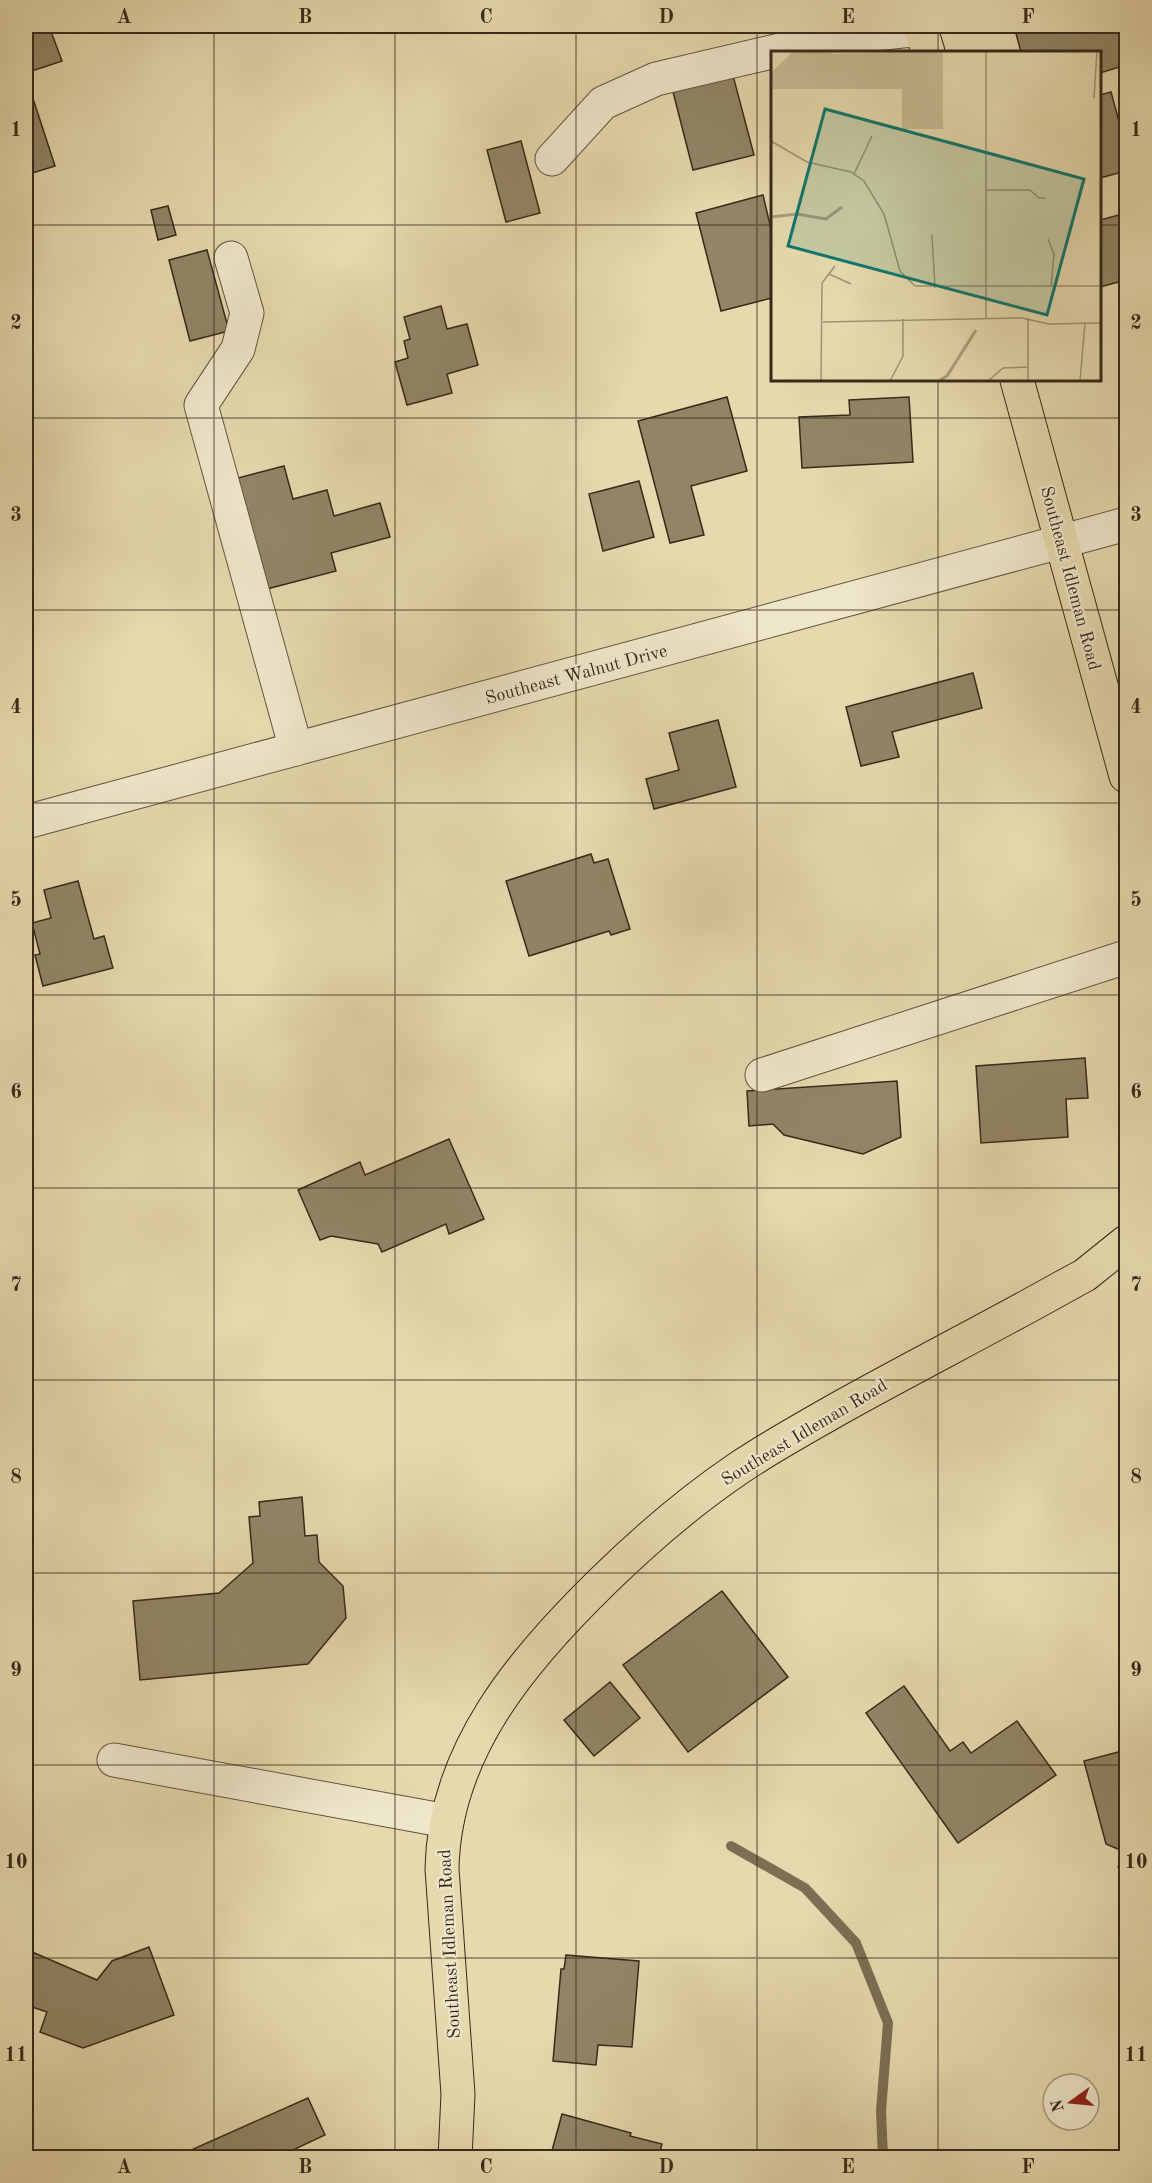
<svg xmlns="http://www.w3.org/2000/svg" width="1152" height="2183" viewBox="0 0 1152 2183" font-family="'Old Standard TT',serif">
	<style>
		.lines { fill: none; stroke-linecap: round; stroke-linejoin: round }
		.stream { stroke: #7c6f54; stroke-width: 10 }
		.building { fill: #918566; stroke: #37291a; stroke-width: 1.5 }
		.minor-casing { stroke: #62553f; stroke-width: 35 }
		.major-casing { stroke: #37291a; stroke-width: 35 }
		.minor { stroke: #eee6ca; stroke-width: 33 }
		.major { stroke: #e5d9ad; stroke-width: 33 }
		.grid { fill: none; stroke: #37291a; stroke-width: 1.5; stroke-opacity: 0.55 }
		.labels { text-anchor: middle; stroke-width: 4.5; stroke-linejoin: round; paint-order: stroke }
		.street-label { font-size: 18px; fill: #37291a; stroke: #eee6ca }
		.inset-river { fill: none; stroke: #aa9d7b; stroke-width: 3 }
		.inset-road { fill: none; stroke: #9f9372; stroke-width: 1.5 }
		.view { fill: #0f766e; fill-opacity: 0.15; stroke: #0f766e; stroke-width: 3 }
		.inset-edge { fill: none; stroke: #37291a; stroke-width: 3 }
		.neatline { fill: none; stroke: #37291a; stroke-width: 2 }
		.grid-label { font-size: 20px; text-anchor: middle; font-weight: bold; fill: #37291a }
	</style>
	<rect width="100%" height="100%" fill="#e5d9ad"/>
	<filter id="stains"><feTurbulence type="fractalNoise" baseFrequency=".00333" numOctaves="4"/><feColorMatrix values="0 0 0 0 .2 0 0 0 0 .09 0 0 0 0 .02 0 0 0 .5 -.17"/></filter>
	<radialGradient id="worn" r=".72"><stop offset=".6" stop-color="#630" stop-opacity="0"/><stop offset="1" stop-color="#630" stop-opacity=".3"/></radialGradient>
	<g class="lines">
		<path class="stream" d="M731,1846L805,1888L856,1943L888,2023L881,2111L883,2158"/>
	</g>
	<g class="building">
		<path d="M26,26H49L62,61L26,73Z"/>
		<path d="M1014,26H1126V65L1100,73V52H1021Z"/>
		<path d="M731,68L754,155L693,170L671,84Z"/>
		<path d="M26,77L55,166L26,175Z"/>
		<path d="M1111,92L1126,147V171L1100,178V95Z"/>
		<path d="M521,141L540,213L506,222L487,150Z"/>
		<path d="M763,195L772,233V298L721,311L696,213Z"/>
		<path d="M168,206L176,235L158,240L151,210Z"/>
		<path d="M1126,213V298L1122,281L1100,287V220Z"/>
		<path d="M207,250L229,331L190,341L169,260Z"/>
		<path d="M441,306L447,329L467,324L478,365L447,374L452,393L407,405L395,362L408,358L404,341L410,339L404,317Z"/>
		<path d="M1126,335V366L1119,337Z"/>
		<path d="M727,397L747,471L691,486L704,535L670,543L638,421Z"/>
		<path d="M909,397L913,462L802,468L799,417L850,415L849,400Z"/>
		<path d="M284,466L293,499L327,490L334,516L380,503L390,537L331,553L336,571L263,590L234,479Z"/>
		<path d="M639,481L654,537L603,551L589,494Z"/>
		<path d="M973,673L982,708L892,732L899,757L861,766L846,707Z"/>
		<path d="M718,720L736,787L654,809L646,779L679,770L669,733Z"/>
		<path d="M591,854L594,863L608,859L630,929L611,935L609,931L529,956L506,881Z"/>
		<path d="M78,881L94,939L104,936L113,968L43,986L35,955L40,954L32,923L51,918L44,890Z"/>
		<path d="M1085,1058L1088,1098L1066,1099L1068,1137L981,1143L976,1066Z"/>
		<path d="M897,1081L901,1137L863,1154L784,1135L773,1124L749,1126L747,1091Z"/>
		<path d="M449,1139L484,1219L449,1234L446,1224L382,1252L378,1244L331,1236L320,1240L298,1190L360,1162L365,1175Z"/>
		<path d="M302,1497L305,1536L317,1535L319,1562L343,1586L346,1618L308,1664L140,1680L133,1601L219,1593L253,1563L249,1517L260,1516L259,1502Z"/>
		<path d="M722,1591L788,1677L688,1752L623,1665Z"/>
		<path d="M610,1682L640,1718L594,1756L564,1720Z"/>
		<path d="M904,1686L950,1751L963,1742L971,1753L1017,1721L1056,1775L958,1843L866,1713Z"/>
		<path d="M1126,1750V1871L1118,1867L1125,1852L1106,1844L1084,1761Z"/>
		<path d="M149,1947L174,2015L83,2048L40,2032L47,2012L26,2005V1960L30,1951L97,1980L112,1961Z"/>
		<path d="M566,1955L639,1961L632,2047L598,2045L596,2065L553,2061L561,1969H564Z"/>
		<path d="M308,2098L325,2135L276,2158H180V2155Z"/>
		<path d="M562,2114L631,2133L630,2136L662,2144L658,2158H550Z"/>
	</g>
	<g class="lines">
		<defs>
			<g id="minor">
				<path d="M552,159L603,103L656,79L827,39L921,29"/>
				<path d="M231,258L247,313L238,349L201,405L296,749"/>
				<path d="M26,822L1126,524"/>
				<path d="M762,1075L1126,957"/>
				<path d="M114,1760L447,1821"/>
			</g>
			<g id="major">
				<path d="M920,26L928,52"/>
				<path d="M1017,380L1126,776"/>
				<path d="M455,2158L458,2094L442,1869C444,1751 523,1659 603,1581C645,1540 690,1501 739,1468C770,1447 803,1429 836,1410C911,1368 988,1329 1063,1287L1085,1275L1126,1242"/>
			</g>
		</defs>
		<use href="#minor" class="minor-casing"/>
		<use href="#major" class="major-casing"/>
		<use href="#minor" class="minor"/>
		<use href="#major" class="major"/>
	</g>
	<path class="grid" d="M214,26V2158M395,26V2158M576,26V2158M757,26V2158M938,26V52M26,225H772M1100,225H1126M938,380V2158M26,418H1126M26,610H1126M26,803H1126M26,995H1126M26,1188H1126M26,1380H1126M26,1573H1126M26,1765H1126M26,1958H1126"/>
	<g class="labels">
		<g class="street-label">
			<text transform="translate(1071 578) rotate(75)" y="6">Southeast Idleman Road</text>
			<text transform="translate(576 674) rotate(-15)" y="6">Southeast Walnut Drive</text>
			<text transform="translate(804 1432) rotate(-31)" y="6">Southeast Idleman Road</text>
			<text transform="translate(449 1944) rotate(-93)" y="6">Southeast Idleman Road</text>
		</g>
	</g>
	<g transform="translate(771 51)">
		<rect width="330" height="330" fill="#e5d9ad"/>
		<path d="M23,0H60V3L172,0V78H131V38H2L0,22Z" fill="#c7bb94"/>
		<path class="inset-river" d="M0,166L26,163L55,168L71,156M168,330L176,325L205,279"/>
		<path class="inset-road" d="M215,0V267M323,47L326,0M0,90L36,111L80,121L93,130L113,163L129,220L144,235H330M83,123L101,85M215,139H259L268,147H275M161,184L164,237M277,188L283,203L280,236M58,223L80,233M257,267V330M52,271L251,267L278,273L330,272M50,330L51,232L64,215M119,330L132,305V268M217,330L232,317L257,316M309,330L314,272"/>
		<path class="view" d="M54,58L313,128L276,264L17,195Z"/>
		<rect width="330" height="330" class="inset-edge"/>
	</g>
	<rect width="1152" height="2183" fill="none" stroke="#e5d9ad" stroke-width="66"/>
	<g transform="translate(1071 2102) rotate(255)"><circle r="28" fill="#eee6ca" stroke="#a59a84" stroke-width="1.5"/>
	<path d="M0-4.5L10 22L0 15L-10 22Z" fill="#8f2418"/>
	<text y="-9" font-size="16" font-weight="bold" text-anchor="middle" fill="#37291a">N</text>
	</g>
	<rect x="33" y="33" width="1086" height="2117" class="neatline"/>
	<g class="grid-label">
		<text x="124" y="23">A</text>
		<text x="305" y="23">B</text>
		<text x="486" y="23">C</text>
		<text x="666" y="23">D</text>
		<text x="848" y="23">E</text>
		<text x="1028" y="23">F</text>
		<text x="16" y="136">1</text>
		<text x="1136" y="136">1</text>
		<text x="16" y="329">2</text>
		<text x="1136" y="329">2</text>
		<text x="16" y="521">3</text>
		<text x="1136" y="521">3</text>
		<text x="16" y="713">4</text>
		<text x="1136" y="713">4</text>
		<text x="16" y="906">5</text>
		<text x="1136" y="906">5</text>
		<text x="16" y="1098">6</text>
		<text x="1136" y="1098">6</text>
		<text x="16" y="1291">7</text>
		<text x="1136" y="1291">7</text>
		<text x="16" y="1483">8</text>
		<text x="1136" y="1483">8</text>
		<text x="16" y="1676">9</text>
		<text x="1136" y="1676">9</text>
		<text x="16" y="1868">10</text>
		<text x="1136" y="1868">10</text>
		<text x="16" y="2061">11</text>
		<text x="1136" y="2061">11</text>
		<text x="124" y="2173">A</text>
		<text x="305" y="2173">B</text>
		<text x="486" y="2173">C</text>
		<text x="666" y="2173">D</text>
		<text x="848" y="2173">E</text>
		<text x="1028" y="2173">F</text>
	</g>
	<rect width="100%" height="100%" filter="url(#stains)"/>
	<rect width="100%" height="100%" fill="url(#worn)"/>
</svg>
